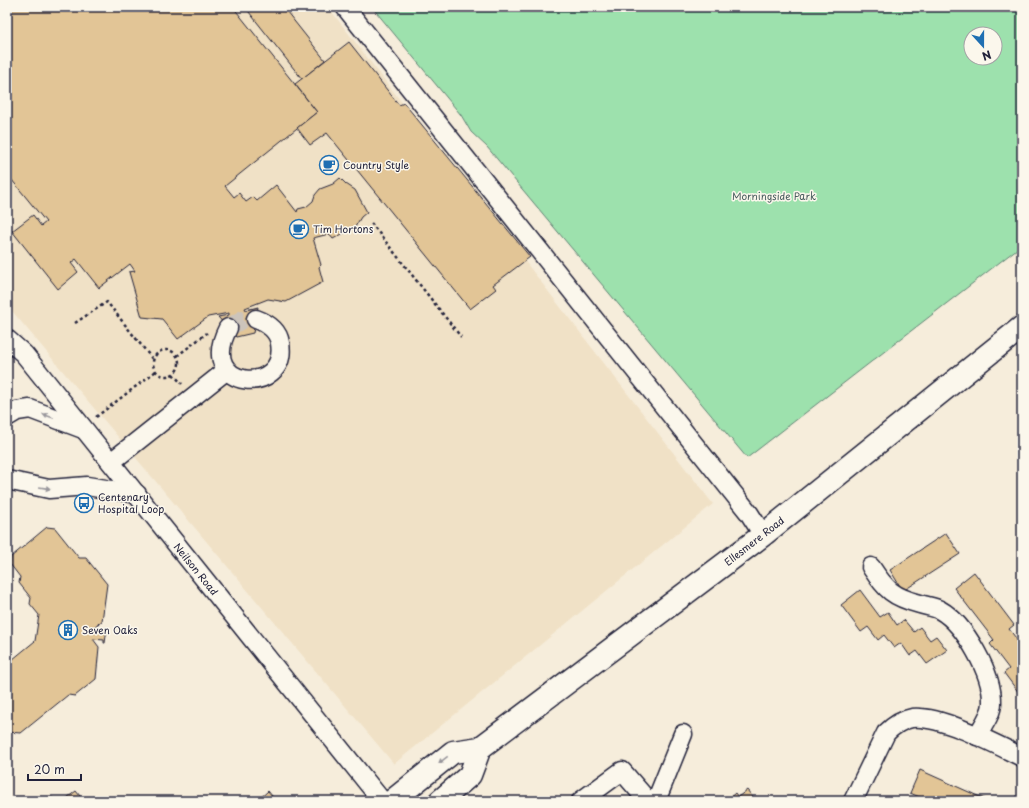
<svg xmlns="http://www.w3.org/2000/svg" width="1029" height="808" viewBox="0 0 1029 808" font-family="'Playpen Sans',sans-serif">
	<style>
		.built { fill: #f0e1c6 }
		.green { fill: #9de1ad; stroke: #608274; fill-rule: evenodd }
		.building { fill: #e2c596; stroke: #22223b }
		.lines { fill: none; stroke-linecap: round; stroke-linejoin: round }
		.minor-tunnel { stroke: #ccc4bb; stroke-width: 18; stroke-dasharray: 18 9; stroke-linecap: butt }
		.minor-casing { stroke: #22223b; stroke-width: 21 }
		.major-casing { stroke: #22223b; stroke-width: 25 }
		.path { stroke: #22223b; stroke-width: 2.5; stroke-dasharray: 3 3; stroke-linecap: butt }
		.minor { stroke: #fbf7ec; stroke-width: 18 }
		.major { stroke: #fbf7ec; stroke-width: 22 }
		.oneway { fill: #99979c }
		.labels { text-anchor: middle; stroke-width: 3; stroke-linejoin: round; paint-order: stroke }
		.poi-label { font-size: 10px; fill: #22223b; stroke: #fbf7ec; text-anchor: start }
		.park-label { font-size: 10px; fill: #475b5d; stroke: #fbf7ec }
		.street-label { font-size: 10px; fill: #22223b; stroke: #fbf7ec }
	</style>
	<rect width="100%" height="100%" fill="#f6eddb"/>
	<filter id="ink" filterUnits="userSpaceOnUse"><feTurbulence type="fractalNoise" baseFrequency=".025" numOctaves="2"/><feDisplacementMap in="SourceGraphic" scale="8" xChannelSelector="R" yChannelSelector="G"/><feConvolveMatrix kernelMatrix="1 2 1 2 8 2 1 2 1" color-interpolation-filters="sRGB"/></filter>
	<g filter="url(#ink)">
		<path class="built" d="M7,7H328L713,504L394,764L7,305Z"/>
		<path class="green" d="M372,7H1022V245L747,458L487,147L471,132L461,115ZM971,34H995V58H971Z"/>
		<g class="building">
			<path d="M7,7H233L317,112L225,186L234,197L239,193L246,202L253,197L257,201L276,185L297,212L298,209L306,207L313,201L315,195L320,189L333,184L340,178L346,184L355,190L367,212L361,217L355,227L333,239L329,234L313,238L321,265L319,267L323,282L286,302L268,299L245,308L246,310L258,307L253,333L236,337L218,317L229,315V313L208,317L178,339L162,319L142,317L129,272L135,271L130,264L99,288L76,259L71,263L78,272L58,289L12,231L33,215L41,226L46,222L7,174Z"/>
			<path d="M245,7H283L325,60L302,79Z"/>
			<path d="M349,42L399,105L404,103L530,257L493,285L496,289L470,309L327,133L310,145L297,128L317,112L295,84Z"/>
			<path d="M47,527L55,528L79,558H86L107,584L102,621L95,626L94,629L105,631V628H107L105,643H104V640L93,639L99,647L96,679L75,696L68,695L21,733L7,732V664L35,641L39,615L30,604L31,598L19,583L20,577L10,564L11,557Z"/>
			<path d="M946,533L960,554L903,591L890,570Z"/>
			<path d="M974,572L1014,625L1009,629L1022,646V697L1004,673L1009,669L990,644L994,640L954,588Z"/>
			<path d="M860,590L880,617L888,612L897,625L904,620L914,632L920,627L930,640L936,636L947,650L927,664L917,651L910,656L901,643L894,648L884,635L878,640L868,627L861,632L841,605Z"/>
			<path d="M920,770L989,801H929L910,793Z"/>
			<path d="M747,790L756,801H726L735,793L738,797Z"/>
			<path d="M76,791L84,801H63Z"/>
			<path d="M268,791L276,801H257Z"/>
			<path d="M52,797L56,801H47Z"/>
		</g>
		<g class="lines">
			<path class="minor-tunnel" d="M228,328L243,319H256"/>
			<defs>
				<g id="minor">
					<path d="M345,7L749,513L763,535"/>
					<path d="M228,328C195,391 289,397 280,343C278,330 267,323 256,319"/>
					<path d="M7,339L24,354L382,801"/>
					<path d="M7,417L17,411L30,409L83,429"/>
					<path d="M111,462L227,370"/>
					<path d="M7,480L49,489L87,486L137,494"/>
					<path d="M871,567C886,590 893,597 920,604C926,606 935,607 940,610C965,624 993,675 992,703C992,714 982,727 977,736"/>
					<path d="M581,801L622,771L648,801"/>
					<path d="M656,801L683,734"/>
					<path d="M853,801L886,733C894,725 901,720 912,718C941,715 995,744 1022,757"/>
				</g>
				<g id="major">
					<path d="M392,801L453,752L480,748L763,535L1022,327"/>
					<path d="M440,801L470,775L480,748"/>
				</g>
			</defs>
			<use href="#minor" class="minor-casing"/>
			<use href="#major" class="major-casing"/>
			<g class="path">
				<path d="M371,223L461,337"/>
				<path d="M75,323L107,302L153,360"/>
				<circle cx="166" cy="363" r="13"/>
				<path d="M177,356L207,333"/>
				<path d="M173,374L182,384"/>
				<path d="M96,417L156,371"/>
			</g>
			<use href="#minor" class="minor"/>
			<use href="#major" class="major"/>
		</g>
		<defs><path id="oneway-solid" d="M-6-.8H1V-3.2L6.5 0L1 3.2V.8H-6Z"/></defs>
		<g class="oneway">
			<use href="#oneway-solid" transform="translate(48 416) rotate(-160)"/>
			<use href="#oneway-solid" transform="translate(45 488) rotate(9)"/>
			<use href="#oneway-solid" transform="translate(443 760) rotate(142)"/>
		</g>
	</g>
	<defs>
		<symbol id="cafe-ring" viewBox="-11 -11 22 22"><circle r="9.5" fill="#fbf7ec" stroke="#1f6fb2" stroke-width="1.5"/><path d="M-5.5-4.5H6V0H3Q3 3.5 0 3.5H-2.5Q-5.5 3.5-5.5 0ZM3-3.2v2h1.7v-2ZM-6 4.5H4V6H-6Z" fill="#1f6fb2"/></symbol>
		<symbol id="bus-ring" viewBox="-11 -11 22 22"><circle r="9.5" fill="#fbf7ec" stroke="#1f6fb2" stroke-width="1.5"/><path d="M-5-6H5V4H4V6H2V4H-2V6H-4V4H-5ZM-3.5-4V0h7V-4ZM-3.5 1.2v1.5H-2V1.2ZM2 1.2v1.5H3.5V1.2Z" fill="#1f6fb2"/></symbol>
		<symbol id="building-ring" viewBox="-11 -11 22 22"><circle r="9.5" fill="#fbf7ec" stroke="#1f6fb2" stroke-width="1.5"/><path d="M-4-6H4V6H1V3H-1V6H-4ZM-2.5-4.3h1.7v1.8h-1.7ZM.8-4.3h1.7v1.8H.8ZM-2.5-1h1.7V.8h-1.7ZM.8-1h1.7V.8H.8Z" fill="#1f6fb2"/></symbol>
	</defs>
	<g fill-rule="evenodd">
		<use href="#cafe-ring" x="318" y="154" width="22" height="22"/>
		<use href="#cafe-ring" x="288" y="218" width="22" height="22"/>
		<use href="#bus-ring" x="73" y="492" width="22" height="22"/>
		<use href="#building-ring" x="57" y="619" width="22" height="22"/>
	</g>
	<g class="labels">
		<g class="poi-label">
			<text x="343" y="169">Country Style</text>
			<text x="313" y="233">Tim Hortons</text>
			<text x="98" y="501">Centenary<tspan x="98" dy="12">Hospital Loop</tspan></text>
			<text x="82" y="634">Seven Oaks</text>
		</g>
		<g class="park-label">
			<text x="774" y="200">Morningside Park</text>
		</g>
		<g class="street-label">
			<text transform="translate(754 541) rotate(-38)" y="4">Ellesmere Road</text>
			<text transform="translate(196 569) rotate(51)" y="4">Neilson Road</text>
		</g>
	</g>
	<rect width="1029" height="808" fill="none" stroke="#fbf7ec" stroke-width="24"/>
	<rect x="12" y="12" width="1005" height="784" fill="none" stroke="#22223b" stroke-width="1.5" filter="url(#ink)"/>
	<g transform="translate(983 46) rotate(159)"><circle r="19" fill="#fbf7ec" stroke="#a4a2a5"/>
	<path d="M0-3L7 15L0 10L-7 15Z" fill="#1f6fb2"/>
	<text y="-6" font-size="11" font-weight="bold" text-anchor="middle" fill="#22223b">N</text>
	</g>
	<path d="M28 774v6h53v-6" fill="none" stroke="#22223b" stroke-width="2"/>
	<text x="34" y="774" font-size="12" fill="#22223b" stroke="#fbf7ec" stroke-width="3" paint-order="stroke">20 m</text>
</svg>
